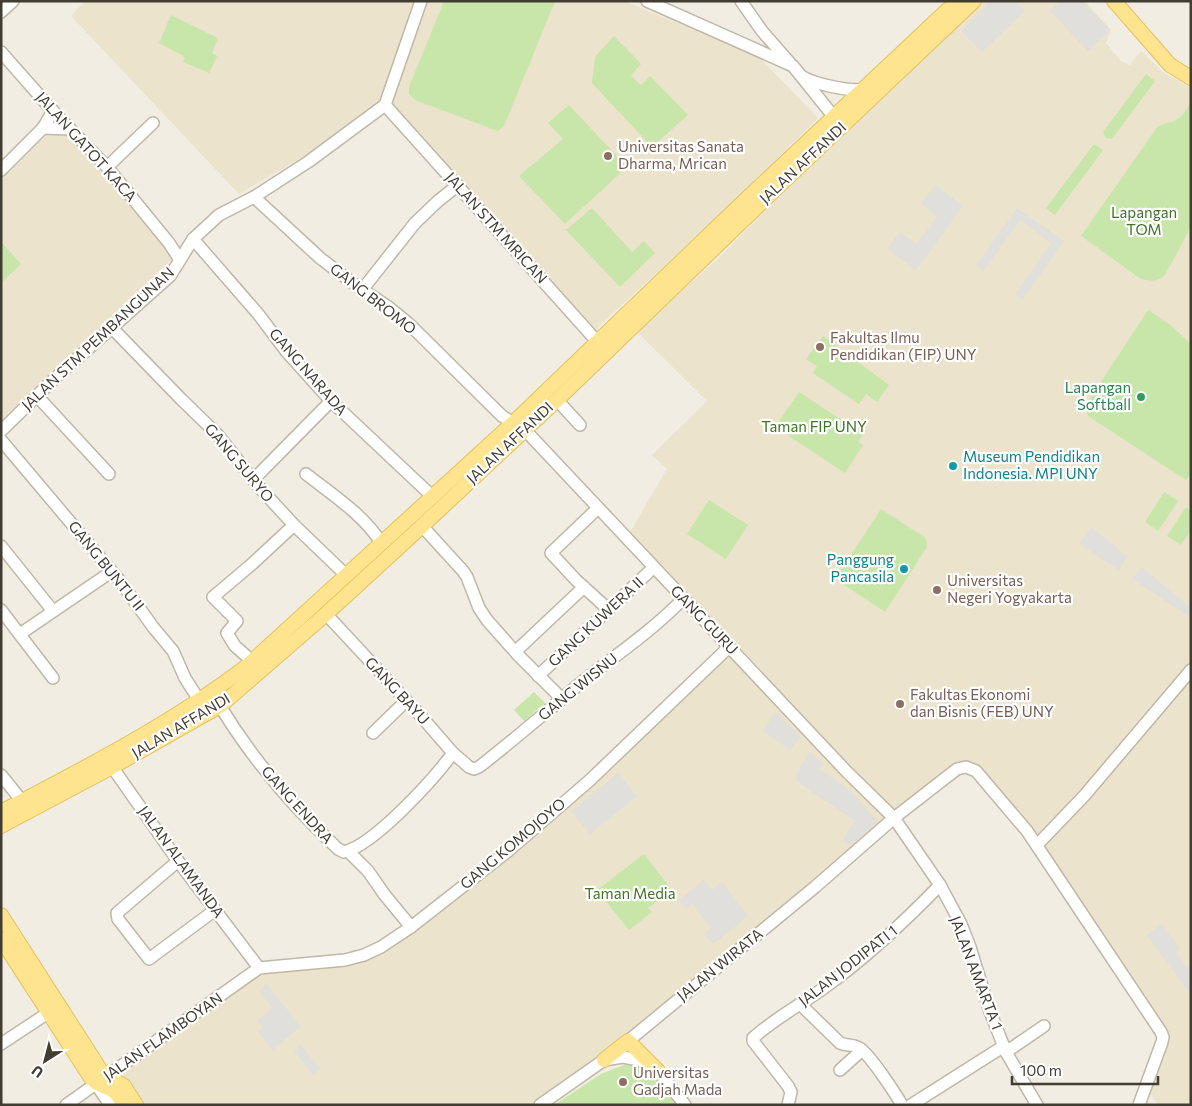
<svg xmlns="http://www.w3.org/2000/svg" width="1192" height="1106" viewBox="0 0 1192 1106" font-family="Commissioner,sans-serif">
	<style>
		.education { fill: #ebe3cb }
		.green { fill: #c8e6aa }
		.parking { fill: #e1dfdb }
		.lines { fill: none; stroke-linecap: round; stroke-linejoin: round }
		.minor-casing { stroke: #bfb8a8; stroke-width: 14 }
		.major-casing { stroke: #e3c25e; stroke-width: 16 }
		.minor { stroke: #fff; stroke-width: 11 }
		.major { stroke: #fee48e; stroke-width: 14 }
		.education-dot { fill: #8d6e63; stroke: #fff; stroke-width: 2 }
		.leisure-dot { fill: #2e9e5b; stroke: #fff; stroke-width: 2 }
		.culture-dot { fill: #0f9aa8; stroke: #fff; stroke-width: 2 }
		.labels { text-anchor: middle; stroke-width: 4.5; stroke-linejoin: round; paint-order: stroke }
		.street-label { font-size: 15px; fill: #423d33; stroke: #fff }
		.education-label { font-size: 15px; fill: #785e54; stroke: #fff; text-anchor: start }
		.park-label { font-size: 15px; fill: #407327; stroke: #fff }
		.leisure-label { font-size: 15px; fill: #27864d; stroke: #fff; text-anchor: end }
		.culture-label { font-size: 15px; fill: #0d838f; stroke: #fff; text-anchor: start }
	</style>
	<rect width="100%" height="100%" fill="#f1ede2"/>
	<g class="education">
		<path d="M85,1H624L759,57L818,118L735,200L596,329L394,110H383L239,194L71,16Z"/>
		<path d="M985,1H1085L1111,30L1106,43L1121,61L1130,65L1141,51L1163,72L1191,88V1105H1158L1149,1092L1168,1039L975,765L969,761H963L949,767L811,886L632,1031L535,1105H141L125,1081L123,1076L126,1069L254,975L358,960L506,856L618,762L662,716L736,646L630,532L667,469L652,455L707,401L636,331L720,257L767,209Z"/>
		<path d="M44,132H58L68,136L165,241L174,257L1,422V175Z"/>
	</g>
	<g class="green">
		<path d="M444,1H555L504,126L498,131L415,100L409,94V87Z"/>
		<path d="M171,15L218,38L212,53L217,56L209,73L183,62L185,57L159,43Z"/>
		<path d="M614,36L641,64L631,76L641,85L650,76L688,115L652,147L592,83L595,57Z"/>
		<path d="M1146,74L1155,81L1112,139L1106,138L1103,132Z"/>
		<path d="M1191,101V227L1165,275C1157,282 1151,281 1141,279L1081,236L1158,126C1163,124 1166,123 1171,122C1182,119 1186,111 1191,101Z"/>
		<path d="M569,105L627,167L565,224L519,176L563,139L548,123Z"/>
		<path d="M1094,144L1103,150L1055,215L1046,208Z"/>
		<path d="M592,208L632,252L644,241L655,253L620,287L566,230Z"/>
		<path d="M1,242L21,264L1,283Z"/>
		<path d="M1148,310L1169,324L1191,344V473L1186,480L1088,416L1086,405Z"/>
		<path d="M823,336L889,385L877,402L866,394L859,404L813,373L817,366L806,359Z"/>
		<path d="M799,392L863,434L858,442L863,445L845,473L775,427Z"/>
		<path d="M1164,492L1178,501L1158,531L1145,522Z"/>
		<path d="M709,500L748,525L726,559L687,534Z"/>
		<path d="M1186,507L1191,510V530L1181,545L1167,536Z"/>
		<path d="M881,509L924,537L927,542V547L885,612L835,579Z"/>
		<path d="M534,692L545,703L524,721L514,710Z"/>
		<path d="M644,854L672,890L648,908L652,912L629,930L597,890Z"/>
		<path d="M632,1062L652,1072L676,1105H554L601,1074Z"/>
	</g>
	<g class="parking">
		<path d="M991,1H1015L1025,11L982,52L961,31Z"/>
		<path d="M1061,1H1082L1110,30L1088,51L1050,11Z"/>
		<path d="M935,185L963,206L916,270L887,249L900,232L917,244L937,216L921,204Z"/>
		<path d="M1017,208L1064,241L1023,299L1015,294L1051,243L1020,220L984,271L976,265Z"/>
		<path d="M1091,527L1127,556L1119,570L1079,544Z"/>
		<path d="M1141,567L1191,608V618L1133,579Z"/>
		<path d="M775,712L801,737L790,750L763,731Z"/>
		<path d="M810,752L823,763L819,769L850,790L878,822L850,846L843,839L855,821L796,781L798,770Z"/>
		<path d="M618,773L637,796L590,834L571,811Z"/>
		<path d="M704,880L712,890L722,882L748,916L713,944L704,934L711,928L692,904L686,909L679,900Z"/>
		<path d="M1162,924L1180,949L1176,952L1187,968L1191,966V995L1147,935Z"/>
		<path d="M267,984L301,1027L272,1050L258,1032L263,1027L257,1020L273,1008L259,991Z"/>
		<path d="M301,1045L320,1069L313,1075L294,1051Z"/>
	</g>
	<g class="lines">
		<defs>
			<g id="minor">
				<path d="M647,1L793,66L834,117"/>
				<path d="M741,1L762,31L790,63"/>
				<path d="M1,12L13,1"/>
				<path d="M1,52L53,111L107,167L169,243L180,260"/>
				<path d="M803,77C815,84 850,92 864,89"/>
				<path d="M385,105L603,348"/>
				<path d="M385,105L421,1"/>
				<path d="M43,128L70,129"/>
				<path d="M107,167L153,123"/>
				<path d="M1,170L43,128L53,111"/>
				<path d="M254,197L320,258L354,284L387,306L408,323L502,416L525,430L847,772L894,818L940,885L961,924L970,947L989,1009L1006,1052L1037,1105"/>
				<path d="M193,239L259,315L286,351L331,401L433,497"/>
				<path d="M362,290L415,223L437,202L458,185"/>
				<path d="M112,328L181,399L218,435L259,487L294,525L347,576"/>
				<path d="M37,396L109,474"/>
				<path d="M557,400L580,425"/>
				<path d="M1,431L53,380L170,276L193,239L219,215L254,197L308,162L385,105"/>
				<path d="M1,440L120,581L153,627L173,651L185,678L199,700"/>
				<path d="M306,474C333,495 364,515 382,544"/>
				<path d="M253,480L331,401"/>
				<path d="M597,509L551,553L576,580L609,610"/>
				<path d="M422,526L463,571L467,577L479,608L487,620L518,655L562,699"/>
				<path d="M1,546L53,611"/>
				<path d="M1,610L53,678"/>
				<path d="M326,614L420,715L453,753L469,767L474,769L479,767C514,740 548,710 582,682C617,654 652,631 683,599"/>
				<path d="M20,634L111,572"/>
				<path d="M516,651L584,587"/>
				<path d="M252,661L235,646L227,633L237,621L213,597L252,564L294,525"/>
				<path d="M538,676L653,568"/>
				<path d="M220,706C253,760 292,806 338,849L344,852C374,845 433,780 453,753"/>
				<path d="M373,733L406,701"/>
				<path d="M108,761L178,861L259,968"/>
				<path d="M1,775L22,801"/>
				<path d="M1037,845L1084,796L1191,670"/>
				<path d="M348,851L368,871L384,894L411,927"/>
				<path d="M178,861L117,913L118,919L149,959L215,910"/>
				<path d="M800,1004L840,1043C846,1046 853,1044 859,1048C869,1053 895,1093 902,1105"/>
				<path d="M628,1041L815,887L894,818L957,769L966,767L976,771L1027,831L1161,1032L1163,1037L1162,1042L1139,1105"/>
				<path d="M1,1044L48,1013"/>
				<path d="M1006,1052L1044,1026"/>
				<path d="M840,1070L862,1050"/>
				<path d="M96,1084L110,1105"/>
				<path d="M66,1105L259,968L345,960L364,955L381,947L411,927L508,851L589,781L729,647"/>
				<path d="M540,1105L604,1060L623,1057L639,1060L658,1071L685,1105"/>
				<path d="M788,1105L791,1092L788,1086L753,1041V1038C775,1018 804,1003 828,985C868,956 905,921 940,885"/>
				<path d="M911,1105L1004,1046"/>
			</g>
			<g id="major">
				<path d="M1114,1L1170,65L1191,78"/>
				<path d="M1,812C85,768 171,724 247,666L513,423L740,205L957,1"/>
				<path d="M1,826L112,767L220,706L326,614L422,526L557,400L761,203L974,1"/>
				<path d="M1,915L103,1074L124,1086L136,1105"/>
				<path d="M1,939L91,1078L97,1083L113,1090L126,1105"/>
				<path d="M604,1060L628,1041L658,1071"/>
			</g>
		</defs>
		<use href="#minor" class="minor-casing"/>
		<use href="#major" class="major-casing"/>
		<use href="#minor" class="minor"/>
		<use href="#major" class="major"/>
	</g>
	<g class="education-dot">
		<circle cx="608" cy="156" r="5"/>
		<circle cx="820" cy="347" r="5"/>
		<circle cx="937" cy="590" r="5"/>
		<circle cx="900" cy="704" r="5"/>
		<circle cx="623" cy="1082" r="5"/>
	</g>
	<circle class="leisure-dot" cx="1141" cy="397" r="5"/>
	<g class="culture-dot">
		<circle cx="953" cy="466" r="5"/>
		<circle cx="904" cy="569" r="5"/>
	</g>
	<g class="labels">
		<g class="street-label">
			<text transform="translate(86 147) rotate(48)" y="5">JALAN GATOT KACA</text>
			<text transform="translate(803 163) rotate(-43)" y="5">JALAN AFFANDI</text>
			<text transform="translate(496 228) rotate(48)" y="5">JALAN STM MRICAN</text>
			<text transform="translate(373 299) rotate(38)" y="5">GANG BROMO</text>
			<text transform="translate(98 339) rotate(-43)" y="5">JALAN STM PEMBANGUNAN</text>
			<text transform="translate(308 372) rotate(49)" y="5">GANG NARADA</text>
			<text transform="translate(510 443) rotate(-43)" y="5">JALAN AFFANDI</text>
			<text transform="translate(239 463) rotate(50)" y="5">GANG SURYO</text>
			<text transform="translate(106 566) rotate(51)" y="5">GANG BUNTU II</text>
			<text transform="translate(704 620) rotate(46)" y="5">GANG GURU</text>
			<text transform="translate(596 622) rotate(-43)" y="5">GANG KUWERA II</text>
			<text transform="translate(578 687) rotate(-39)" y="5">GANG WISNU</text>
			<text transform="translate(397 691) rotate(47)" y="5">GANG BAYU</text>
			<text transform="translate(181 726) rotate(-31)" y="5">JALAN AFFANDI</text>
			<text transform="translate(297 805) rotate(48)" y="5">GANG ENDRA</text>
			<text transform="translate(513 844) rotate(-40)" y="5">GANG KOMOJOYO</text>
			<text transform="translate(181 862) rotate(54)" y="5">JALAN ALAMANDA</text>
			<text transform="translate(720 965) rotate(-39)" y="5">JALAN WIRATA</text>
			<text transform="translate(848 966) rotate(-38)" y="5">JALAN JODIPATI 1</text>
			<text transform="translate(976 973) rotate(69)" y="5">JALAN AMARTA 1</text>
			<text transform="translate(163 1037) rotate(-35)" y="5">JALAN FLAMBOYAN</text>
		</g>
		<g class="education-label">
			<text x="618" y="152">Universitas Sanata<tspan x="618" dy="17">Dharma, Mrican</tspan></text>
			<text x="830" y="343">Fakultas Ilmu<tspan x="830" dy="17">Pendidikan (FIP) UNY</tspan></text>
			<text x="947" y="586">Universitas<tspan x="947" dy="17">Negeri Yogyakarta</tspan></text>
			<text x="910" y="700">Fakultas Ekonomi<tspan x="910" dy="17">dan Bisnis (FEB) UNY</tspan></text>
			<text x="633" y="1078">Universitas<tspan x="633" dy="17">Gadjah Mada</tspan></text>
		</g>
		<g class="park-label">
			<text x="1144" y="218">Lapangan<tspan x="1144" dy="17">TOM</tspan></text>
			<text x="814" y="432">Taman FIP UNY</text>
			<text x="630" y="899">Taman Media</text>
		</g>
		<g class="leisure-label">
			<text x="1131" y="393">Lapangan<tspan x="1131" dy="17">Softball</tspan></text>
		</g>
		<g class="culture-label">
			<text x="963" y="462">Museum Pendidikan<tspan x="963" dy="17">Indonesia. MPI UNY</tspan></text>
			<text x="894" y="565" text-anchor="end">Panggung<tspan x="894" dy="17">Pancasila</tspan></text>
		</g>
	</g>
	<rect width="1192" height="1106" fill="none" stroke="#423d33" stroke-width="5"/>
	<g transform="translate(45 1061) rotate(216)" stroke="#ffffff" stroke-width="4" paint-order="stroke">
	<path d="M0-4L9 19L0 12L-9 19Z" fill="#423d33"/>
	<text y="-8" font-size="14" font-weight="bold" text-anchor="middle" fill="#423d33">U</text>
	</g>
	<path d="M1012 1076v8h146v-8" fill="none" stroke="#423d33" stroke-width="2.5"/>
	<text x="1020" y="1076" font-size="15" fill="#423d33" stroke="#ffffff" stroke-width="4" paint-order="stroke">100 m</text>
</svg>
